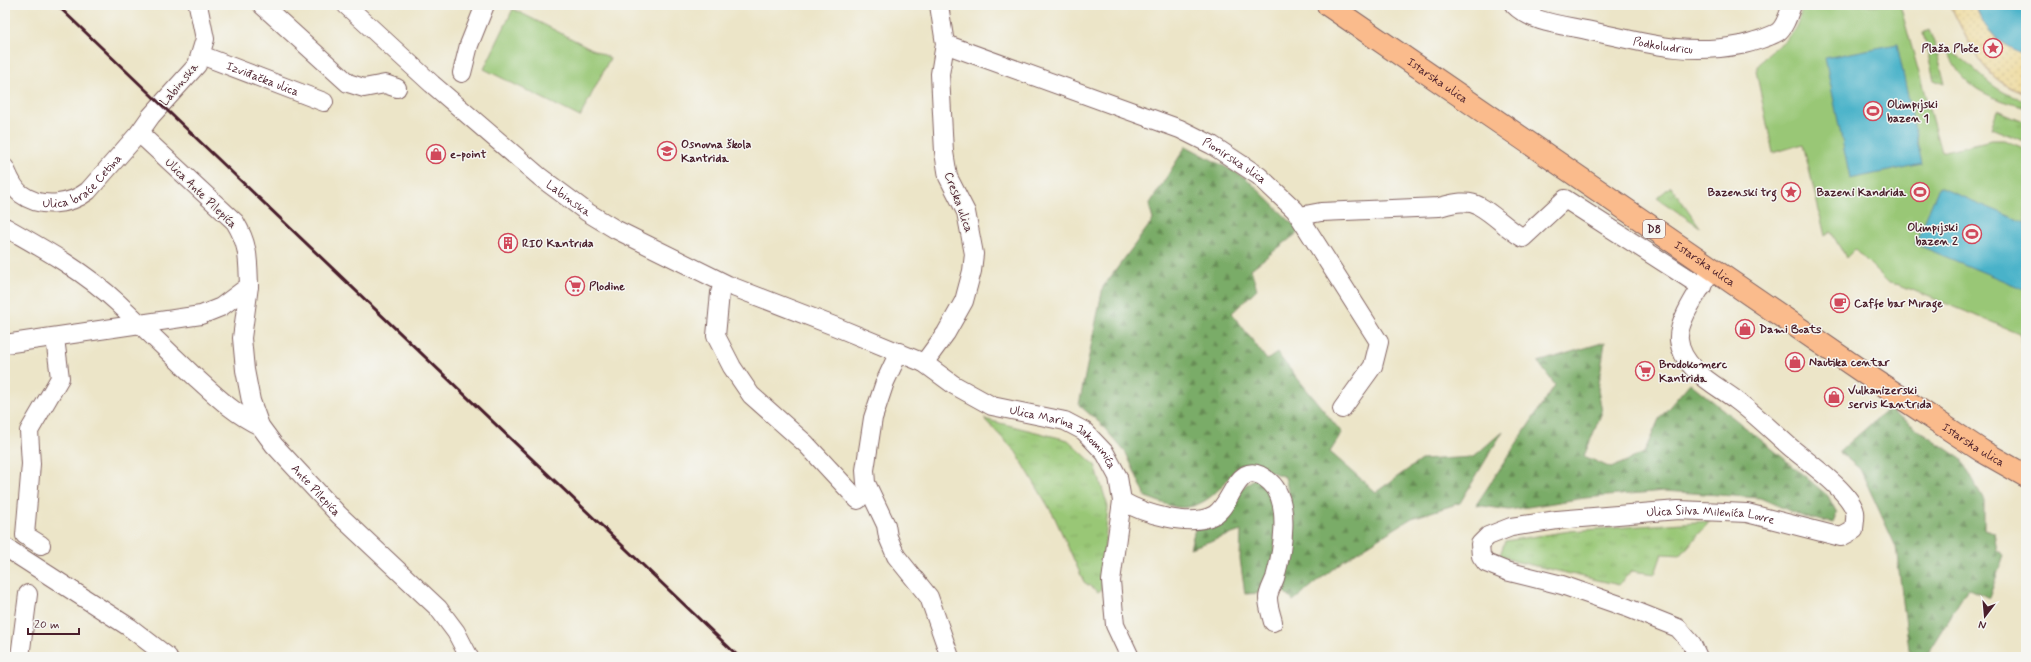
<svg xmlns="http://www.w3.org/2000/svg" width="2031" height="662" viewBox="0 0 2031 662" font-family="Mynerve,sans-serif">
	<style>
		.grass { fill: url(#grass-tufts); stroke: #727350 }
		.forest { fill: url(#forest-firs); stroke: #626649 }
		.sand { fill: url(#sand-dots); stroke: #9c7c64 }
		.pitch { fill: #99c776; stroke: #727350 }
		.water { fill: #4ab2c9; stroke: #4a687a }
		.lines { fill: none; stroke-linecap: round; stroke-linejoin: round }
		.minor-casing { stroke: #836462; stroke-width: 20 }
		.primary-casing { stroke: #836462; stroke-width: 24 }
		.minor { stroke: #fff; stroke-width: 18 }
		.primary { stroke: #fabb8c; stroke-width: 22 }
		.rail { stroke: #4a1f2b; stroke-width: 3 }
		.labels { text-anchor: middle; stroke-width: 3; stroke-linejoin: round; paint-order: stroke }
		.shield { fill: #f6f6f2; stroke: #7e6067; stroke-width: 1 }
		.shield-label { font-size: 11px; font-weight: bold; fill: #4a1f2b }
		.street-label { font-size: 12px; fill: #4a1f2b; stroke: #f6f6f2 }
		.poi-label { font-size: 12px; font-weight: bold; fill: #4a1f2b; stroke: #f6f6f2; text-anchor: start }
	</style>
	<defs>
		<pattern id="grass-tufts" width="24" height="20" patternUnits="userSpaceOnUse"><rect width="24" height="20" fill="#99c776"/><path d="M3 7l-1-3M5 7V3M7 7l1-3M15 17l-1-3M17 17v-4M19 17l1-3" fill="none" stroke="#85aa66"/></pattern>
		<pattern id="forest-firs" width="22" height="20" patternUnits="userSpaceOnUse"><rect width="22" height="20" fill="#7aac67"/><path d="M5 1l3.5 6h-7zM16 11l3.5 6h-7z" fill="#668b55"/></pattern>
		<pattern id="sand-dots" width="8" height="8" patternUnits="userSpaceOnUse"><rect width="8" height="8" fill="#eeda9e"/><path d="M2 2h.1M6 6h.1" fill="none" stroke="#cebb88" stroke-width="1.8" stroke-linecap="round"/></pattern>
	</defs>
	<rect width="100%" height="100%" fill="#f6f6f2"/>
	<filter id="ink" filterUnits="userSpaceOnUse"><feTurbulence type="fractalNoise" baseFrequency=".025" numOctaves="2"/><feDisplacementMap in="SourceGraphic" scale="8" xChannelSelector="R" yChannelSelector="G"/><feConvolveMatrix kernelMatrix="1 2 1 2 8 2 1 2 1" color-interpolation-filters="sRGB"/></filter>
	<filter id="wash" filterUnits="userSpaceOnUse"><feTurbulence type="fractalNoise" baseFrequency=".012" numOctaves="4" result="noise"/><feDisplacementMap in="SourceGraphic" scale="16" xChannelSelector="R" yChannelSelector="G"/><feGaussianBlur stdDeviation="0.9" result="paint"/><feColorMatrix in="noise" values="0 0 0 0 0 0 0 0 0 0 0 0 0 0 0 0 0 1.4 0 .05"/><feComposite in="paint" operator="in"/></filter>
	<g filter="url(#wash)">
		<rect width="100%" height="100%" fill="#ece5c8"/>
		<g class="grass">
			<path d="M1929,30L1935,45L1945,84L1934,80L1923,33Z"/>
			<path d="M1947,49C1953,54 1960,57 1965,61C1987,80 1996,93 2026,100V108C1989,97 1961,89 1947,49Z"/>
			<path d="M1997,110L2026,122V142L1991,128Z"/>
			<path d="M1671,186L1700,227L1657,198Z"/>
			<path d="M984,419L1068,440L1095,465L1108,507L1101,590L1098,592L1084,582L1054,516L1016,452Z"/>
			<path d="M1710,521L1681,555L1662,554L1655,574L1631,571L1619,585L1514,561L1500,555L1505,541L1570,531Z"/>
		</g>
		<g class="forest">
			<path d="M1186,146L1246,178L1300,231L1251,269L1257,289L1232,313L1267,360L1277,353L1342,433L1330,452L1376,492L1421,460L1473,457L1503,431L1460,503L1412,518L1344,560L1293,601L1282,590L1294,545V518L1285,477L1257,467L1240,464C1223,485 1206,511 1176,507C1166,505 1155,500 1146,497L1126,453L1100,423L1079,405L1103,287L1153,220L1149,205Z"/>
			<path d="M1605,342L1598,390L1602,412L1584,456L1611,468L1644,453L1659,419L1690,383L1781,456L1828,496L1837,513L1833,523L1804,517L1760,498L1664,491L1585,498L1509,510L1476,505L1555,385L1538,362Z"/>
			<path d="M1888,409L1961,459L1984,500V529L1994,532L1997,550L2004,555L1989,598L1968,588L1925,657H1910L1896,547L1860,469L1839,452Z"/>
			<path d="M1256,477L1276,496L1275,557L1261,593L1245,594L1240,559L1241,531L1190,548L1196,525Z"/>
		</g>
		<path class="sand" d="M1950,5H1976L1978,13L1996,39L2026,56V93C1982,83 1969,41 1950,5Z"/>
		<g class="pitch">
			<path d="M1807,5H1900L1941,152L1991,140H2004L2026,149V353L2019,333L1900,285L1889,283L1855,249L1846,258L1831,232L1825,236L1803,144L1773,153L1756,71C1766,49 1776,51 1790,35C1798,27 1800,16 1802,6Z"/>
			<path d="M513,9L610,58L580,117L484,69Z"/>
		</g>
		<g class="water">
			<path d="M1976,5H2026V56C2002,43 1984,34 1976,5Z"/>
			<path d="M1897,44L1922,164L1850,179L1825,58Z"/>
			<path d="M1939,187L2026,223V290L1915,244Z"/>
		</g>
	</g>
	<g filter="url(#ink)">
		<g class="lines">
			<defs>
				<g id="minor">
					<path d="M262,5L348,83L364,88L385,84L397,88"/>
					<path id="s1" d="M346,5L432,84L540,177L587,212L615,229L728,285L834,326L924,363L954,385L992,406L1065,421L1084,431L1105,453L1118,477L1122,501L1111,581L1115,625L1130,657"/>
					<path id="s2" d="M1514,5C1533,24 1566,25 1591,31C1646,43 1684,56 1741,45C1752,42 1768,38 1778,32C1785,27 1789,13 1792,5"/>
					<path id="s3" d="M945,44L1180,129L1212,145L1259,176L1295,210L1379,342L1373,366L1342,409"/>
					<path id="s4" d="M201,55L324,102"/>
					<path d="M462,73L469,45L485,5"/>
					<path id="s5" d="M5,168C9,177 13,188 21,194C41,209 70,205 88,191L139,133L151,116L197,65L205,39L198,5"/>
					<path d="M1300,216L1321,212L1439,207C1451,204 1467,199 1479,206C1494,214 1507,229 1523,238L1565,199L1702,287"/>
					<path d="M5,227C44,249 85,272 118,303C143,327 168,351 193,375C214,394 234,414 260,426"/>
					<path d="M723,283L720,293L716,336L732,367L751,395L806,444L858,500"/>
					<path id="s6" d="M249,286L242,338L245,370L251,401L260,426L274,445L339,515L438,608L456,632L469,657"/>
					<path d="M5,344L201,315L221,307L249,286C248,259 249,245 235,222L139,133"/>
					<path d="M899,352L885,382L873,418L865,470L866,483L886,525L888,537L896,556L929,597L950,657"/>
					<path d="M924,363L946,333L964,301L972,271L974,254L966,212L948,177L944,152L940,74L945,44L939,5"/>
					<path d="M1122,501C1144,514 1191,528 1214,515C1234,504 1237,453 1270,482C1292,501 1282,553 1275,578C1273,584 1268,592 1268,598C1268,606 1271,614 1273,622"/>
					<path d="M41,545L25,535L31,464L29,431L60,378L55,338"/>
					<path d="M5,547L129,627L168,657"/>
					<path d="M20,657L28,594"/>
					<path id="s7" d="M1698,657L1692,644L1678,628L1628,608L1562,585L1506,571L1486,563L1481,556L1480,544L1488,536L1511,527L1557,520L1678,510L1747,513L1841,537L1854,530C1854,525 1856,518 1855,512C1850,491 1806,461 1789,446C1772,431 1755,414 1736,400C1716,385 1682,369 1679,340C1677,320 1702,287 1712,269"/>
				</g>
				<g id="primary">
					<path id="s8" d="M1328,5L1873,379L1982,451L2026,476"/>
				</g>
			</defs>
			<use href="#minor" class="minor-casing"/>
			<use href="#primary" class="primary-casing"/>
			<use href="#minor" class="minor"/>
			<use href="#primary" class="primary"/>
			<path class="rail" d="M57,5L739,657"/>
		</g>
	</g>
	<defs>
		<symbol id="sight-ring" viewBox="-11 -11 22 22"><circle r="9.5" fill="#f6f6f2" stroke="#d1495b" stroke-width="1.5"/><path d="M0-6L1.8-2.2L6-1.7L2.9 1.2L3.7 5.4L0 3.3L-3.7 5.4L-2.9 1.2L-6-1.7L-1.8-2.2Z" fill="#d1495b"/></symbol>
		<symbol id="stadium-ring" viewBox="-11 -11 22 22"><circle r="9.5" fill="#f6f6f2" stroke="#d1495b" stroke-width="1.5"/><path d="M0-5a6.5 5 0 1 0 0 10a6.5 5 0 1 0 0-10ZM-3.5-1.8h7v3.6h-7Z" fill="#d1495b"/></symbol>
		<symbol id="school-ring" viewBox="-11 -11 22 22"><circle r="9.5" fill="#f6f6f2" stroke="#d1495b" stroke-width="1.5"/><path d="M0-5L7-2L0 1L-7-2ZM-4 1L0 2.5L4 1V4Q0 6-4 4Z" fill="#d1495b"/></symbol>
		<symbol id="shop-ring" viewBox="-11 -11 22 22"><circle r="9.5" fill="#f6f6f2" stroke="#d1495b" stroke-width="1.5"/><path d="M-5-2.5h2.3a2.7 3.5 0 0 1 5.4 0H5L5.5 6h-11ZM-1.5-2.5h3a1.5 2.3 0 0 0-3 0Z" fill="#d1495b"/></symbol>
		<symbol id="building-ring" viewBox="-11 -11 22 22"><circle r="9.5" fill="#f6f6f2" stroke="#d1495b" stroke-width="1.5"/><path d="M-4-6H4V6H1V3H-1V6H-4ZM-2.5-4.3h1.7v1.8h-1.7ZM.8-4.3h1.7v1.8H.8ZM-2.5-1h1.7V.8h-1.7ZM.8-1h1.7V.8H.8Z" fill="#d1495b"/></symbol>
		<symbol id="supermarket-ring" viewBox="-11 -11 22 22"><circle r="9.5" fill="#f6f6f2" stroke="#d1495b" stroke-width="1.5"/><path d="M-6-5.5h2.5l.6 2H6L4.5 2H-2.5L-4.4-4H-6ZM-1.5 3.2a1.3 1.3 0 1 0 .1 0ZM3 3.2a1.3 1.3 0 1 0 .1 0Z" fill="#d1495b"/></symbol>
		<symbol id="cafe-ring" viewBox="-11 -11 22 22"><circle r="9.5" fill="#f6f6f2" stroke="#d1495b" stroke-width="1.5"/><path d="M-5.5-4.5H6V0H3Q3 3.5 0 3.5H-2.5Q-5.5 3.5-5.5 0ZM3-3.2v2h1.7v-2ZM-6 4.5H4V6H-6Z" fill="#d1495b"/></symbol>
	</defs>
	<g fill-rule="evenodd">
		<use href="#sight-ring" x="1982" y="37" width="22" height="22"/>
		<use href="#stadium-ring" x="1862" y="100" width="22" height="22"/>
		<use href="#school-ring" x="656" y="140" width="22" height="22"/>
		<use href="#shop-ring" x="425" y="143" width="22" height="22"/>
		<use href="#sight-ring" x="1780" y="181" width="22" height="22"/>
		<use href="#stadium-ring" x="1909" y="181" width="22" height="22"/>
		<use href="#stadium-ring" x="1961" y="223" width="22" height="22"/>
		<use href="#building-ring" x="497" y="232" width="22" height="22"/>
		<use href="#supermarket-ring" x="564" y="275" width="22" height="22"/>
		<use href="#cafe-ring" x="1829" y="292" width="22" height="22"/>
		<use href="#shop-ring" x="1734" y="318" width="22" height="22"/>
		<use href="#shop-ring" x="1784" y="351" width="22" height="22"/>
		<use href="#supermarket-ring" x="1634" y="360" width="22" height="22"/>
		<use href="#shop-ring" x="1823" y="386" width="22" height="22"/>
	</g>
	<g class="labels">
		<rect class="shield" x="1643" y="220" width="22" height="18" rx="3"/>
		<g class="shield-label">
			<text x="1654" y="233">D8</text>
		</g>
		<g class="street-label">
			<text dy="4" stroke="none"><textPath href="#s2" startOffset="156">Podkoludricu</textPath></text>
			<text dy="4" stroke="none"><textPath href="#s4" startOffset="66">Izviđačka ulica</textPath></text>
			<text dy="4" stroke="none"><textPath href="#s8" startOffset="133">Istarska ulica</textPath></text>
			<text transform="translate(179 84) rotate(-50)" y="4">Labinska</text>
			<text dy="4" stroke="none"><textPath href="#s3" startOffset="313">Pionirska ulica</textPath></text>
			<text dy="4" stroke="none"><textPath href="#s5" startOffset="102">Ulica braće Cetina</textPath></text>
			<text transform="translate(201 193) rotate(44)" y="4">Ulica Ante Pilepića</text>
			<text dy="4" stroke="none"><textPath href="#s1" startOffset="295">Labinska</textPath></text>
			<text transform="translate(959 202) rotate(70)" y="4">Creska ulica</text>
			<text dy="4" stroke="none"><textPath href="#s8" startOffset="457">Istarska ulica</textPath></text>
			<text dy="4" stroke="none"><textPath href="#s1" startOffset="849">Ulica Marina Jakominića</textPath></text>
			<text dy="4" stroke="none"><textPath href="#s8" startOffset="781">Istarska ulica</textPath></text>
			<text dy="4" stroke="none"><textPath href="#s6" startOffset="228">Ante Pilepića</textPath></text>
			<text dy="4" stroke="none"><textPath href="#s7" startOffset="496">Ulica Silva Milenića Lovre</textPath></text>
		</g>
		<g class="poi-label">
			<text x="1979" y="52" text-anchor="end">Plaža Ploče</text>
			<text x="1887" y="108">Olimpijski<tspan x="1887" dy="14">bazen 1</tspan></text>
			<text x="681" y="148">Osnovna škola<tspan x="681" dy="14">Kantrida</tspan></text>
			<text x="450" y="158">e-point</text>
			<text x="1777" y="196" text-anchor="end">Bazenski trg</text>
			<text x="1906" y="196" text-anchor="end">Bazeni Kandrida</text>
			<text x="1958" y="231" text-anchor="end">Olimpijski<tspan x="1958" dy="14">bazen 2</tspan></text>
			<text x="522" y="247">RIO Kantrida</text>
			<text x="589" y="290">Plodine</text>
			<text x="1854" y="307">Caffe bar Mirage</text>
			<text x="1759" y="333">Dami Boats</text>
			<text x="1809" y="366">Nautika centar</text>
			<text x="1659" y="368">Brodokomerc<tspan x="1659" dy="14">Kantrida</tspan></text>
			<text x="1848" y="394">Vulkanizerski<tspan x="1848" dy="14">servis Kantrida</tspan></text>
		</g>
	</g>
	<rect width="2031" height="662" fill="none" stroke="#f6f6f2" stroke-width="20"/>
	<g transform="translate(1985 616) rotate(196)" stroke="#f6f6f2" stroke-width="3" paint-order="stroke">
	<path d="M0-3L7 15L0 10L-7 15Z" fill="#4a1f2b"/>
	<text y="-6" font-size="11" font-weight="bold" text-anchor="middle" fill="#4a1f2b">N</text>
	</g>
	<path d="M28 628v6h51v-6" fill="none" stroke="#4a1f2b" stroke-width="2"/>
	<text x="34" y="628" font-size="12" fill="#4a1f2b" stroke="#f6f6f2" stroke-width="3" paint-order="stroke">20 m</text>
</svg>
